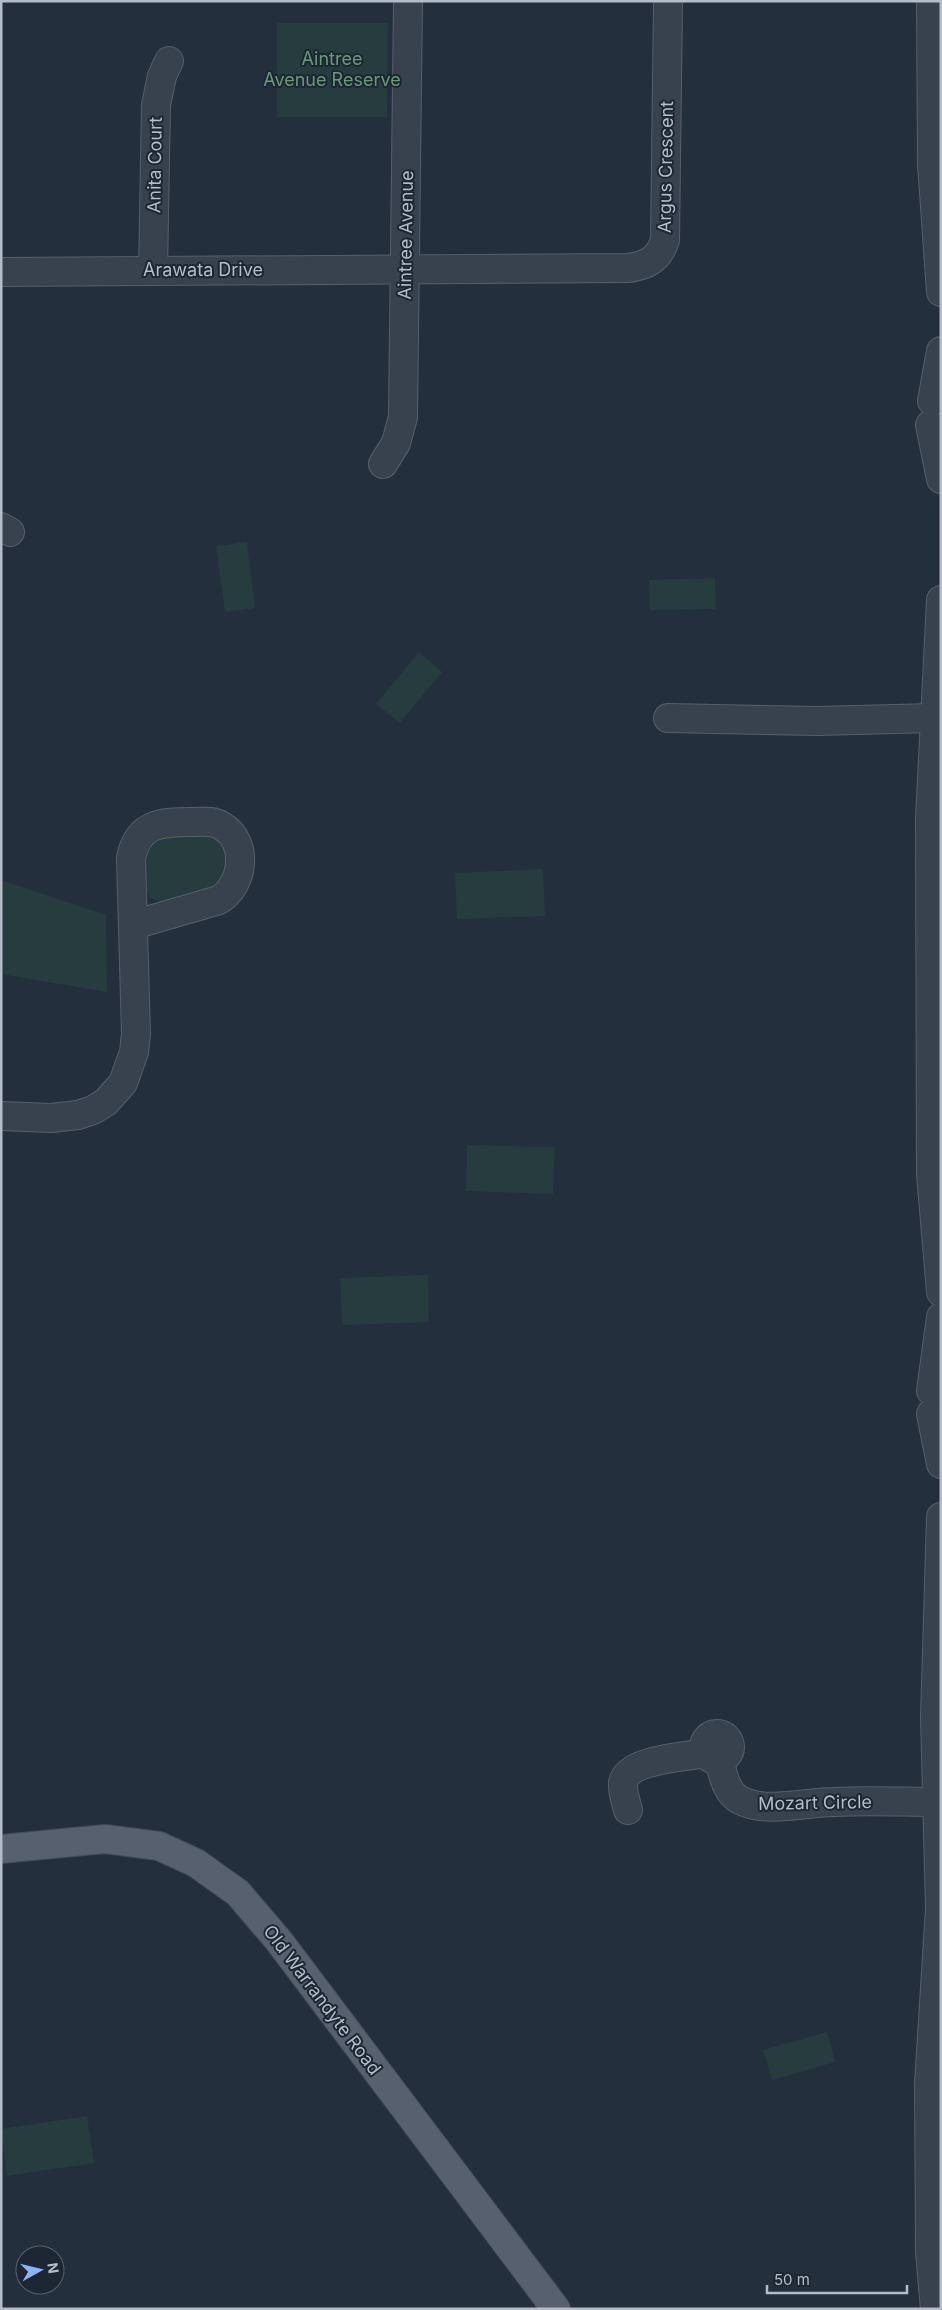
<svg xmlns="http://www.w3.org/2000/svg" width="942" height="2310" viewBox="0 0 942 2310" font-family="Inter,sans-serif">
	<style>
		.green { fill: #263c3f }
		.lines { fill: none; stroke-linecap: round; stroke-linejoin: round }
		.minor-casing { stroke: #565f6c; stroke-width: 30 }
		.major-casing { stroke: #414a57; stroke-width: 30 }
		.minor { stroke: #38414e; stroke-width: 28 }
		.major { stroke: #56606e; stroke-width: 28 }
		.labels { text-anchor: middle; stroke-width: 4; stroke-linejoin: round; paint-order: stroke }
		.park-label { font-size: 18px; fill: #6b9a76; stroke: #1d2633 }
		.street-label { font-size: 18px; fill: #b4bcc9; stroke: #1d2633 }
	</style>
	<rect width="100%" height="100%" fill="#242f3e"/>
	<g class="green">
		<path d="M277,23H388L387,117H277Z"/>
		<path d="M247,542L255,608L225,612L216,546Z"/>
		<path d="M715,578L716,609L650,610L649,580Z"/>
		<path d="M419,652L442,672L400,723L376,704Z"/>
		<path d="M214,834L228,849L224,884L164,904L151,898L143,886L144,848L152,837Z"/>
		<path d="M543,869L545,916L457,919L455,873Z"/>
		<path d="M1,880L106,915L107,992L1,974Z"/>
		<path d="M467,1145L555,1147L553,1194L466,1191Z"/>
		<path d="M428,1275L429,1322L342,1325L340,1278Z"/>
		<path d="M827,2032L835,2062L772,2080L763,2050Z"/>
		<path d="M87,2116L94,2163L7,2176L1,2129Z"/>
	</g>
	<g class="lines">
		<defs>
			<g id="minor">
				<path d="M931,1L932,164L941,292"/>
				<path d="M153,271L156,105L162,76L169,61"/>
				<path d="M1,272L627,268C647,266 659,259 665,240L668,1"/>
				<path d="M932,401L941,351"/>
				<path d="M930,425L941,479"/>
				<path d="M383,464L396,443L403,417L408,1"/>
				<path d="M1,527L10,532"/>
				<path d="M941,600L930,819L931,1174L941,1292"/>
				<path d="M668,718L817,721L934,718"/>
				<path d="M1,1116L51,1118L78,1115L93,1110L106,1102L123,1083L134,1052L136,1034L131,858C138,823 161,822 192,822C202,822 213,820 222,826C249,842 244,885 219,900L133,925"/>
				<path d="M931,1391L941,1317"/>
				<path d="M931,1414L941,1464"/>
				<circle cx="717" cy="1747" r="13"/>
				<path d="M719,1760C723,1774 726,1793 740,1800C765,1814 807,1802 834,1802C869,1800 904,1802 938,1802"/>
				<path d="M628,1810C626,1802 622,1791 623,1783C627,1759 686,1757 705,1753"/>
				<path d="M935,2309L930,2252L929,2084L940,1908L935,1717L941,1517"/>
			</g>
			<path id="major" d="M1,1849L105,1839L159,1846L196,1863L238,1893L279,1941L556,2309"/>
		</defs>
		<use href="#minor" class="minor-casing"/>
		<use href="#major" class="major-casing"/>
		<use href="#minor" class="minor"/>
		<use href="#major" class="major"/>
	</g>
	<g class="labels">
		<g class="park-label">
			<text x="332" y="65">Aintree<tspan x="332" dy="21">Avenue Reserve</tspan></text>
		</g>
		<g class="street-label">
			<text transform="translate(155 165) rotate(-89)" y="6">Anita Court</text>
			<text transform="translate(666 167) rotate(-89)" y="6">Argus Crescent</text>
			<text transform="translate(406 235) rotate(-89)" y="6">Aintree Avenue</text>
			<text x="203" y="276">Arawata Drive</text>
			<text transform="translate(815 1803) rotate(-1)" y="6">Mozart Circle</text>
			<text transform="translate(322 2000) rotate(53)" y="6">Old Warrandyte Road</text>
		</g>
	</g>
	<rect width="942" height="2310" fill="none" stroke="#b4bcc9" stroke-width="5"/>
	<g transform="translate(40 2270) rotate(82)"><circle r="24" fill="#1d2633" stroke="#59626f"/>
	<path d="M0-4L9 19L0 12L-9 19Z" fill="#8ab4f8"/>
	<text y="-8" font-size="14" font-weight="bold" text-anchor="middle" fill="#b4bcc9">N</text>
	</g>
	<path d="M767 2285v8h140v-8" fill="none" stroke="#b4bcc9" stroke-width="2.5"/>
	<text x="774" y="2285" font-size="15" fill="#b4bcc9" stroke="#1d2633" stroke-width="4" paint-order="stroke">50 m</text>
</svg>
